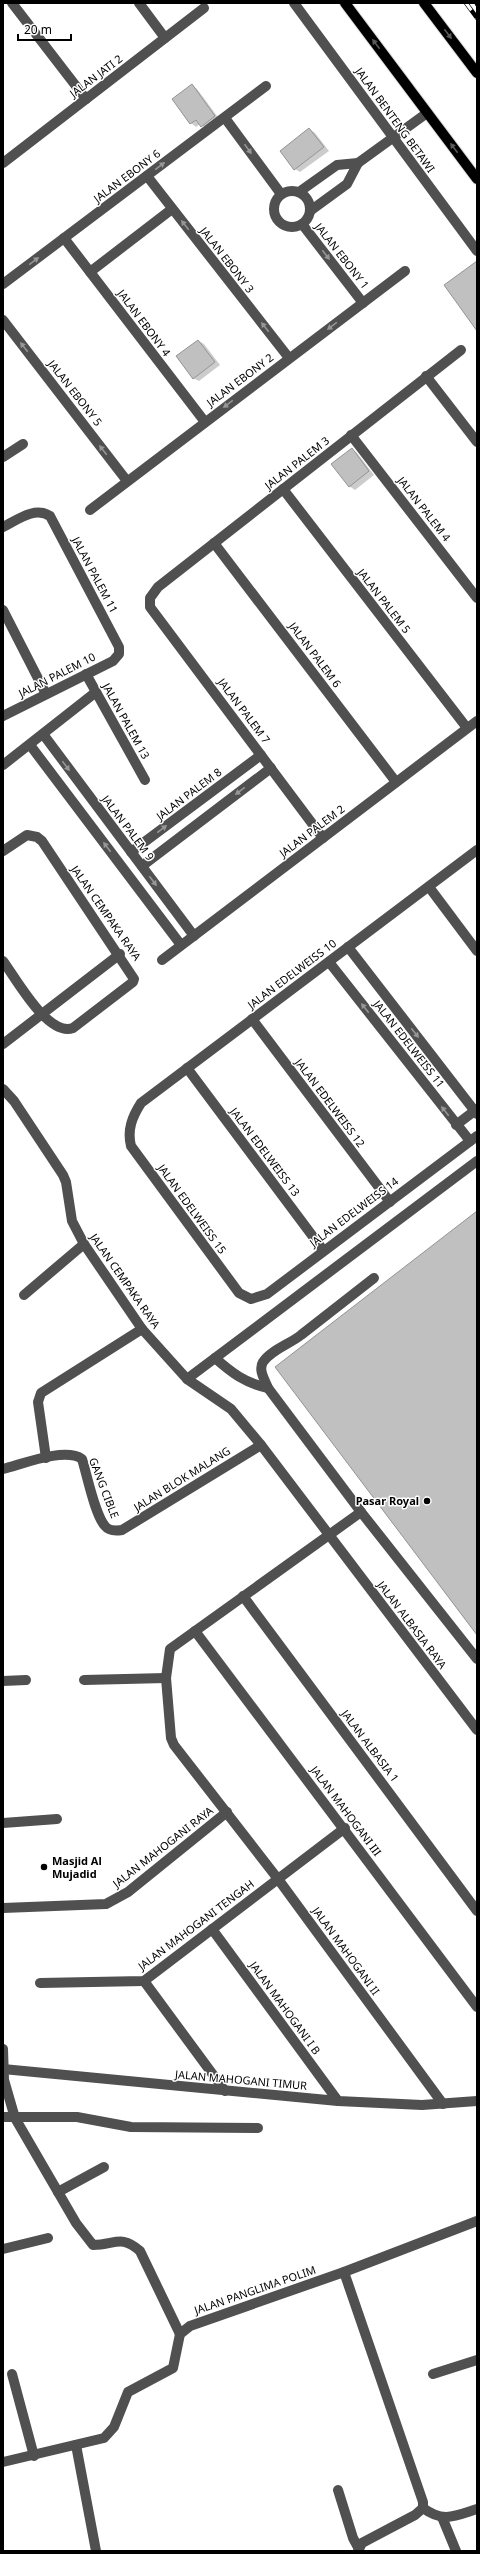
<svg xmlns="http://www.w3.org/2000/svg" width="480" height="2554" viewBox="0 0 480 2554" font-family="'Noto Sans',sans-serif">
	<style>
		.shadow { fill: #0003 }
		.building { fill: #c0c0c0; stroke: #949494 }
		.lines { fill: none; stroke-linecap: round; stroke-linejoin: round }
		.major-casing { stroke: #dbdbdb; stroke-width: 12 }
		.minor { stroke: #505050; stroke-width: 10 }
		.major { stroke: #000; stroke-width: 10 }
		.rail-casing { stroke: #000; stroke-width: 4.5 }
		.rail { stroke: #fff; stroke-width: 3; stroke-dasharray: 9; stroke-linecap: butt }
		.oneway { fill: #595959 }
		.oneway2 { fill: #969696 }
		.poi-dot { fill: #000; stroke: #fff; stroke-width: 1.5 }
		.labels { text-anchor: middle; stroke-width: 3; stroke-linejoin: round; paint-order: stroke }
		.street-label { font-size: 11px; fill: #000; stroke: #fff }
		.poi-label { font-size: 11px; font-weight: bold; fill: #000; stroke: #fff; text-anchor: end }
	</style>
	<rect width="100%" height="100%" fill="#fff"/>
	<g class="shadow">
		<path d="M192,85L197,89L220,120L207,129L200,124L196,127L191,123L173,99Z"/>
		<path d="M309,129L315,133L329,151L300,172L295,169Z"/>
		<path d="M199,341L204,344L220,365L199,381L193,378Z"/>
		<path d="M352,449L357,453L374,475L355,490L349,486Z"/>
	</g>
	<g class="building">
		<path d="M192,84L215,116L201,127L196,120L190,124L172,99Z"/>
		<path d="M309,128L324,147L294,170L280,151Z"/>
		<path d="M477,261V331L444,285Z"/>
		<path d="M198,340L215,362L193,379L176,356Z"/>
		<path d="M352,448L369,471L349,487L331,464Z"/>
		<path d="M477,1211V1635L275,1367Z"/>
	</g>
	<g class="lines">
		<defs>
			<g id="major">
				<path d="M345,3L477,179"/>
				<path d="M424,3L477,73"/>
			</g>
		</defs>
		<use href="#major" class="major-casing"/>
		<g class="minor">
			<path d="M12,3L86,99"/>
			<path d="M139,3L165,38"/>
			<path d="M294,3L477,251"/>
			<path d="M225,118L281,194"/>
			<path d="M3,163L204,8"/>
			<path d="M147,176L289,358"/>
			<circle cx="292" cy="209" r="18"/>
			<path d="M299,192L337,165L358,163"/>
			<path d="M310,211L347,184L358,163L427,113"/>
			<path d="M302,224L363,303"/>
			<path d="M64,238L205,422"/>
			<path d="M90,272L172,209"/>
			<path d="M3,284L266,86"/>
			<path d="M3,320L127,481"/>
			<path d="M426,376L477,442"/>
			<path d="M351,435L477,598"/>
			<path d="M3,457L23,444"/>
			<path d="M283,489L467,728"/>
			<path d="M90,510L405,271"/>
			<path d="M3,527C17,520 35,506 50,516L119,647V654L113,661L3,716"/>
			<path d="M214,543L396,782"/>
			<path d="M3,610L46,694"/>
			<path d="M86,674L145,780"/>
			<path d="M43,734L194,936"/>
			<path d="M30,745L181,945"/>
			<path d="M3,765L96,692"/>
			<path d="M323,838L150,607V598L158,587L461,350"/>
			<path d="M477,850L141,1103C132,1117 127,1130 131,1146L239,1293L251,1299L267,1294L477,1136"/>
			<path d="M3,851L27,835L37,837L42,841L134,979L133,982L73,1028C48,1037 17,980 3,961"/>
			<path d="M131,852L261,755"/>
			<path d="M142,866L271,768"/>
			<path d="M429,887L477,951"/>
			<path d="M348,947L477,1114"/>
			<path d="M162,960L477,721"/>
			<path d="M329,962L470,1141"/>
			<path d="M252,1019L390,1202"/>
			<path d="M3,1044L120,954"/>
			<path d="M187,1068L323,1250"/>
			<path d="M3,1089L14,1101L63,1175L66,1182L72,1221L84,1244L142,1329L187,1379L231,1409L261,1445L477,1730"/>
			<path d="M456,1125L477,1109"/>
			<path d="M374,1278C350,1297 325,1316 301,1335C290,1344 271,1350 263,1362C258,1370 265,1380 268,1388L361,1512L477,1659"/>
			<path d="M24,1295L84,1244"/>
			<path d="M215,1358C232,1373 245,1383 268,1388"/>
			<path d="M187,1379L477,1161"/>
			<path d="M46,1458L38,1402L41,1393L142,1329"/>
			<path d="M3,1469C23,1464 65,1447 82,1459C87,1475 95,1515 105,1526C109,1531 116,1531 122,1530L261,1445"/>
			<path d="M361,1512L170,1649L166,1678L171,1738L174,1745L278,1879L443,2104"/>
			<path d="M243,1596L477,1911"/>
			<path d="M195,1631L477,2007"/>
			<path d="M84,1680L166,1678"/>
			<path d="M3,1681L26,1680"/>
			<path d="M3,1823L57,1819"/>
			<path d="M3,1908L106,1904L128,1892L227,1812"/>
			<path d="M212,1929L338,2101"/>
			<path d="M144,1981L225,2091"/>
			<path d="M40,1983L144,1981L345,1828"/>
			<path d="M3,2049L4,2080L15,2118L76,2223L93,2245C115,2245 121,2234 140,2251L180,2334"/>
			<path d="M3,2069L338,2101L422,2105L477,2101"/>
			<path d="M3,2117H77L131,2127L258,2128"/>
			<path d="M58,2192L104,2167"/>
			<path d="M3,2249L48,2238"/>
			<path d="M344,2272L423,2502V2508L415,2515L362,2543L358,2551"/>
			<path d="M12,2374L34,2456"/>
			<path d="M433,2374L477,2360"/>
			<path d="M76,2445L96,2551"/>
			<path d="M3,2462L104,2438L114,2427L128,2392L173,2368L180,2334L190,2326L344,2272L477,2221"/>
			<path d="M338,2490L353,2538L359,2549"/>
			<path d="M423,2508C443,2523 455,2516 477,2509"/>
			<path d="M442,2517L456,2551"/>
		</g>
		<use href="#major" class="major"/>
		<defs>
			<g id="rail">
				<path d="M466,3L477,18"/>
				<path d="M477,3V4"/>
			</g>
		</defs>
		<use href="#rail" class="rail-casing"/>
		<use href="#rail" class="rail"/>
	</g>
	<defs><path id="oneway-solid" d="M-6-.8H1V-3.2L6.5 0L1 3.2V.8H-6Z"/></defs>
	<g class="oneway">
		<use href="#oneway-solid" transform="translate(448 34) rotate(53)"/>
		<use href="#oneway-solid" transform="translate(376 44) rotate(-127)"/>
		<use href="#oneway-solid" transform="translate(454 148) rotate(-127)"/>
	</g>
	<g class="oneway2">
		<use href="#oneway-solid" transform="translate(248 149) rotate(54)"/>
		<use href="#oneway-solid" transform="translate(160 166) rotate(-37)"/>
		<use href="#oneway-solid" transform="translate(185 225) rotate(-128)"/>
		<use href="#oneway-solid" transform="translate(326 255) rotate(52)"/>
		<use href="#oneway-solid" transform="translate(34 261) rotate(-37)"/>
		<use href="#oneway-solid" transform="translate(332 326) rotate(143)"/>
		<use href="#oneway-solid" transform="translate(265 327) rotate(-128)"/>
		<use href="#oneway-solid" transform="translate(24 347) rotate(-128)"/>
		<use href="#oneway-solid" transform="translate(228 404) rotate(143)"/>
		<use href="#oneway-solid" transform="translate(103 450) rotate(-128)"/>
		<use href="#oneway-solid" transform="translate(66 766) rotate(53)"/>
		<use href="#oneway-solid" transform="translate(240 791) rotate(143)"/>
		<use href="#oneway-solid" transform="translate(162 829) rotate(-37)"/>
		<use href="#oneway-solid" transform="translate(107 847) rotate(-127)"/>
		<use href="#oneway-solid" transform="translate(153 881) rotate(53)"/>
		<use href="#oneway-solid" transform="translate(365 1008) rotate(-128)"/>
		<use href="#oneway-solid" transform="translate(415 1033) rotate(52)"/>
		<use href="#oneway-solid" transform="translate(445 1111) rotate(-128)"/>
	</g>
	<g class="poi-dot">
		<circle cx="427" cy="1501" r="4"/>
		<circle cx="44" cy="1867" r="4"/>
	</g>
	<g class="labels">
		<g class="street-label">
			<text transform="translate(96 76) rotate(-37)" y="4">JALAN JATI 2</text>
			<text transform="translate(395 120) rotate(54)" y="4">JALAN BENTENG BETAWI</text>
			<text transform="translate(127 176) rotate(-37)" y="4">JALAN EBONY 6</text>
			<text transform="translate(342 256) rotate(52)" y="4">JALAN EBONY 1</text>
			<text transform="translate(227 260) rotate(52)" y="4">JALAN EBONY 3</text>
			<text transform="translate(144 323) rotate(53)" y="4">JALAN EBONY 4</text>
			<text transform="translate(240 380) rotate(-37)" y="4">JALAN EBONY 2</text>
			<text transform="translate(75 393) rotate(52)" y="4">JALAN EBONY 5</text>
			<text transform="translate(297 463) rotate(-38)" y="4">JALAN PALEM 3</text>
			<text transform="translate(424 509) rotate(52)" y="4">JALAN PALEM 4</text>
			<text transform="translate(95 575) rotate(62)" y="4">JALAN PALEM 11</text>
			<text transform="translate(384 601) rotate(52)" y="4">JALAN PALEM 5</text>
			<text transform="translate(315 655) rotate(53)" y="4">JALAN PALEM 6</text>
			<text transform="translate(57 675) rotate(-27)" y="4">JALAN PALEM 10</text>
			<text transform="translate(244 711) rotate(53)" y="4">JALAN PALEM 7</text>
			<text transform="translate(126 721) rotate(61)" y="4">JALAN PALEM 13</text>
			<text transform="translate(189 794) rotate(-37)" y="4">JALAN PALEM 8</text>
			<text transform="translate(128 828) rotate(53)" y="4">JALAN PALEM 9</text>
			<text transform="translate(312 831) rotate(-37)" y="4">JALAN PALEM 2</text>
			<text transform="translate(106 913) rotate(55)" y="4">JALAN CEMPAKA RAYA</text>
			<text transform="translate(292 974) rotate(-37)" y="4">JALAN EDELWEISS 10</text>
			<text transform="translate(409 1044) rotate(52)" y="4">JALAN EDELWEISS 11</text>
			<text transform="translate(330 1103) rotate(53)" y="4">JALAN EDELWEISS 12</text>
			<text transform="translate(265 1152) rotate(53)" y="4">JALAN EDELWEISS 13</text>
			<text transform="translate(192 1209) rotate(54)" y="4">JALAN EDELWEISS 15</text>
			<text transform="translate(354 1212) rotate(-37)" y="4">JALAN EDELWEISS 14</text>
			<text transform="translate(125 1281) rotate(55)" y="4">JALAN CEMPAKA RAYA</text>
			<text transform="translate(182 1479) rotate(-32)" y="4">JALAN BLOK MALANG</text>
			<text transform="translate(104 1488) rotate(69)" y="4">GANG CIBLE</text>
			<text transform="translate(412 1625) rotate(53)" y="4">JALAN ALBASIA RAYA</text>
			<text transform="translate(370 1746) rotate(53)" y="4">JALAN ALBASIA 1</text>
			<text transform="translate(346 1811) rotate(53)" y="4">JALAN MAHOGANI III</text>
			<text transform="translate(163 1847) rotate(-38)" y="4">JALAN MAHOGANI RAYA</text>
			<text transform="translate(196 1925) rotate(-37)" y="4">JALAN MAHOGANI TENGAH</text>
			<text transform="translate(346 1951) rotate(54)" y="4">JALAN MAHOGANI II</text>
			<text transform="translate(285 2008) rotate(54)" y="4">JALAN MAHOGANI I B</text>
			<text transform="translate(241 2080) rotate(5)" y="4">JALAN MAHOGANI TIMUR</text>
			<text transform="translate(255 2290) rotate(-19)" y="4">JALAN PANGLIMA POLIM</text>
		</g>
		<g class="poi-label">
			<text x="419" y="1505">Pasar Royal</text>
			<text x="52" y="1865" text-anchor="start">Masjid Al<tspan x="52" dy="13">Mujadid</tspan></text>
		</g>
	</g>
	<rect width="480" height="2554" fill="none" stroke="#000000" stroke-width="8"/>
	<path d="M18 34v6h53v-6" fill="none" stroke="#000000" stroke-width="2"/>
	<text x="24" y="34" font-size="12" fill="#000000" stroke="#ffffff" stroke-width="3" paint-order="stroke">20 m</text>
</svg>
